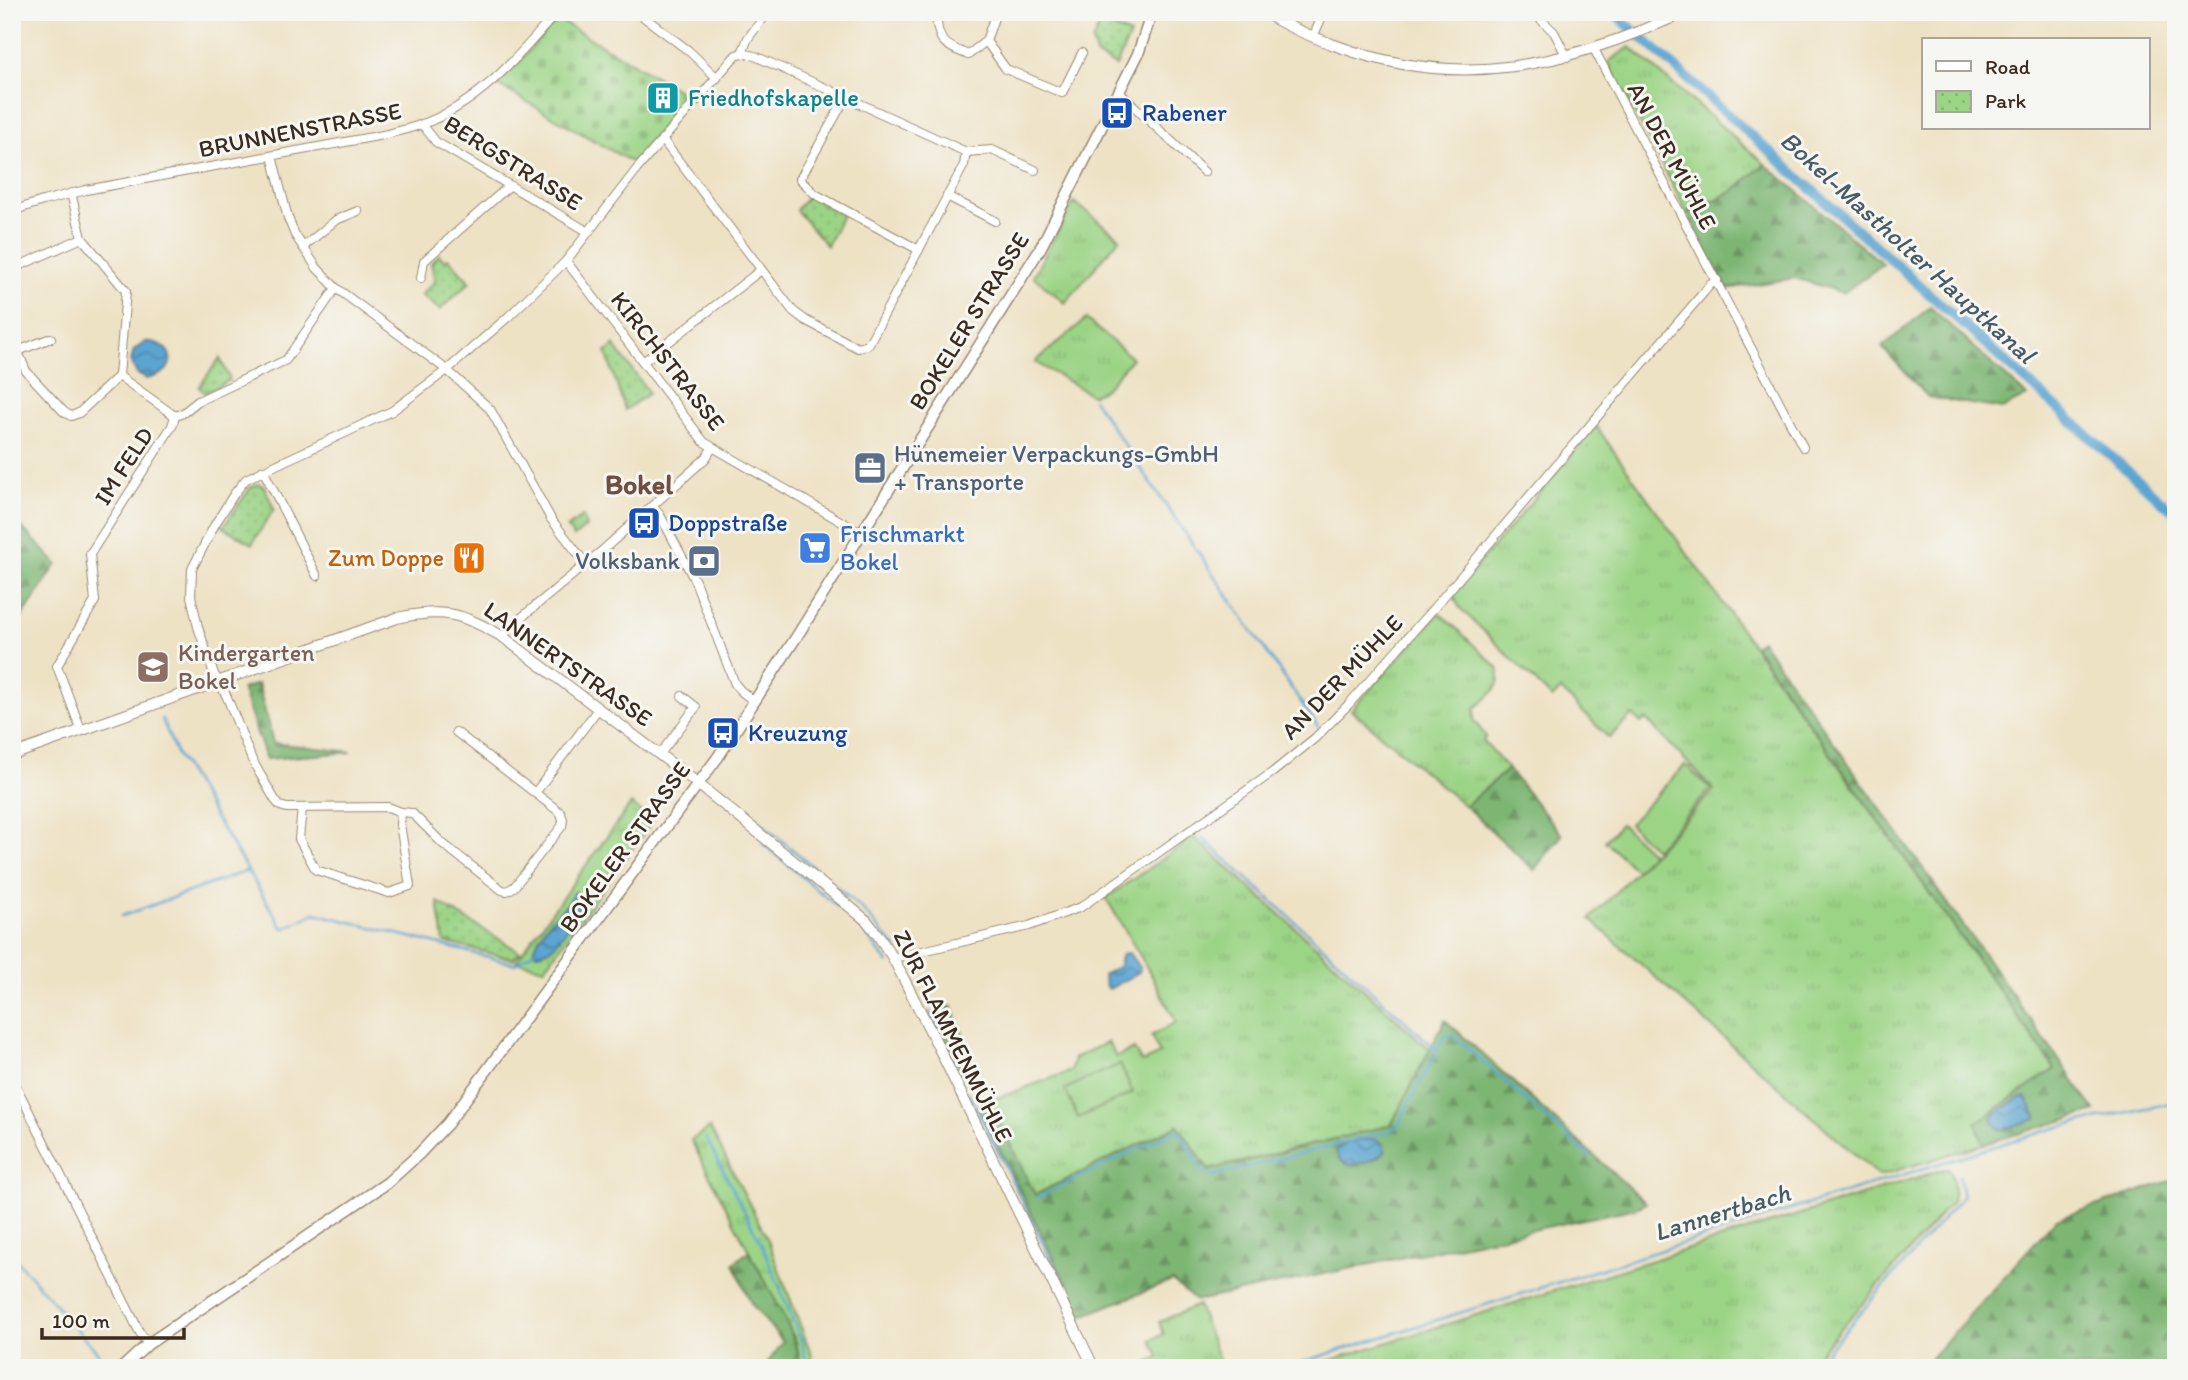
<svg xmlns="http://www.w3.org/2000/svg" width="2188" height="1380" viewBox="0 0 2188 1380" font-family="Itim,sans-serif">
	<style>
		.grass { fill: url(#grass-tufts); stroke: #6c7f52; stroke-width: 2 }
		.forest { fill: url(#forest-firs); stroke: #5c7048; stroke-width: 2 }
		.cemetery { fill: url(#cemetery-stones); stroke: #6c7f52; stroke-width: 2 }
		.park { fill: url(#park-dots); stroke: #6c7f52; stroke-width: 2 }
		.garden { fill: #9cd486; stroke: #6c7f52; stroke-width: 2 }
		.water { fill: url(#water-waves); stroke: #4b6778; stroke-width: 2 }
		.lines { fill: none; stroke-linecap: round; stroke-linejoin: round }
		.stream { stroke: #5ba4d2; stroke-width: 2.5 }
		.canal { stroke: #5ba4d2; stroke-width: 10 }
		.minor-casing { stroke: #948672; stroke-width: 10 }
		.tertiary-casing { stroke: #948672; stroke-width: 12 }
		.secondary-casing { stroke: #948672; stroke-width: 13 }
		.minor { stroke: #fff; stroke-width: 8 }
		.tertiary { stroke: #fff; stroke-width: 10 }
		.secondary { stroke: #fff; stroke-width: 10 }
		.labels { text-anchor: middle; stroke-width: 6; stroke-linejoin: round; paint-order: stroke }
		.culture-label { font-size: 24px; fill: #0d838f; stroke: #f6f6f2; text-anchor: start }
		.transit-label { font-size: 24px; fill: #164399; stroke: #f6f6f2; text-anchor: start }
		.street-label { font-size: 24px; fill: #3b2a1e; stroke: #f6f6f2 }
		.service-label { font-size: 24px; fill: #4e5e75; stroke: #f6f6f2; text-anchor: start }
		.shop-label { font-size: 24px; fill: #366cbe; stroke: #f6f6f2; text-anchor: start }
		.food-label { font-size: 24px; fill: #c56008; stroke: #f6f6f2; text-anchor: end }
		.education-label { font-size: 24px; fill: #785e54; stroke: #f6f6f2; text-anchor: start }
		.water-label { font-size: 26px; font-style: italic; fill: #485b66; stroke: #f6f6f2 }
		.quarter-label { font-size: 28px; font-weight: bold; fill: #724e41; stroke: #f6f6f2 }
	</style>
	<defs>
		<pattern id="grass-tufts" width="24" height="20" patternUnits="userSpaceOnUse" patternTransform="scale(1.75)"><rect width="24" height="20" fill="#9cd486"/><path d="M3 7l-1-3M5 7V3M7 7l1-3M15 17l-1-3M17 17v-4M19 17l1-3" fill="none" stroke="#87b673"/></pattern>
		<pattern id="forest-firs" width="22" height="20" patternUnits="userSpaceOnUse" patternTransform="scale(1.75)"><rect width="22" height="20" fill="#7db673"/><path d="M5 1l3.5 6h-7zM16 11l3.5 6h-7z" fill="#68945e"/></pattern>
		<pattern id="cemetery-stones" width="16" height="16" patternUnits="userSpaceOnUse" patternTransform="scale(1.75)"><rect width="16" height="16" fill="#9cd486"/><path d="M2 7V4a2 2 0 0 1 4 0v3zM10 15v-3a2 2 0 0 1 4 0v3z" fill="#87b673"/></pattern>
		<pattern id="park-dots" width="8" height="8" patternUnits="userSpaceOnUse" patternTransform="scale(1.75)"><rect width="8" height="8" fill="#9cd486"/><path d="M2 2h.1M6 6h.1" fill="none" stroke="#87b673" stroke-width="1.8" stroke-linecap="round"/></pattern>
		<pattern id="water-waves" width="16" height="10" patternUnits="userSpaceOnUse" patternTransform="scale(1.75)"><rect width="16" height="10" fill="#5ba4d2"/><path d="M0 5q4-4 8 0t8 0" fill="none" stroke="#4c86aa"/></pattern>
	</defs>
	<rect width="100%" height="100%" fill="#f6f6f2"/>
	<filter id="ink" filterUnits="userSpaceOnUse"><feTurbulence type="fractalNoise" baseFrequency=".0143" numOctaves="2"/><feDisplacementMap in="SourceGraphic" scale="14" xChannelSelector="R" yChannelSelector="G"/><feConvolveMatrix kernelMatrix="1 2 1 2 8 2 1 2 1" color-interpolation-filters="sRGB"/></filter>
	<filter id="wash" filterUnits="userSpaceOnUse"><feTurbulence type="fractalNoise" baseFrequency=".00686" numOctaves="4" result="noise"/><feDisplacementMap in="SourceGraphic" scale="28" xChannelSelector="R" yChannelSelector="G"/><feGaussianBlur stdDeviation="1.57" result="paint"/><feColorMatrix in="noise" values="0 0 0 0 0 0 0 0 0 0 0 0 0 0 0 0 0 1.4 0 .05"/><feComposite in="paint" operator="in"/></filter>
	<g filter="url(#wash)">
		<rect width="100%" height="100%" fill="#eee2c5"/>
		<g class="grass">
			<path d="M1630,47L1765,164L1732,192L1687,213L1608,62Z"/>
			<path d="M1074,202L1120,238L1065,303L1033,276Z"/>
			<path d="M1086,319L1132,358L1105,389L1092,395L1035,362Z"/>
			<path d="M1596,426L2055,1069L1976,1123L1984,1144L1879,1176L1590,919L1714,790L1646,719L1641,723L1632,715L1609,738L1561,690L1552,698L1459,607L1453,594Z"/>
			<path d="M1440,613L1498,668C1503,689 1489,695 1475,708L1474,720L1486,737L1483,741L1508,769L1465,806L1351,710Z"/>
			<path d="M631,804L653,821L545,968L516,961Z"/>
			<path d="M1194,837L1430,1049L1392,1125L1208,1170L1178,1126L1035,1195L989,1101L1071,1071L1074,1058L1108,1042L1116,1057L1134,1049L1142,1062L1160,1054L1151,1036L1176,1022L1153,978L1106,898Z"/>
			<path d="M710,1128L767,1238L812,1356L811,1368H799L801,1364L796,1341L691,1140Z"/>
			<path d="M1948,1168C1955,1179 1954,1189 1952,1202L1806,1368H1306Z"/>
			<path d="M1198,1305L1222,1368H1136L1159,1357L1151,1340L1164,1334L1159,1322Z"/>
		</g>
		<g class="forest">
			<path d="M1765,164L1883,264L1843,293L1795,278L1727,289L1687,213L1732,192Z"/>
			<path d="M1930,307L2027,396L2002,409L1928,397L1882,347Z"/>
			<path d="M12,517L57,564L12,632V583L21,565L20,545L12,532Z"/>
			<path d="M1761,640L2095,1111L1984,1144L1976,1123L2055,1069L1754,646Z"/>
			<path d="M258,684L273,743L352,752L266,759L242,689Z"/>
			<path d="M1508,769L1562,835L1534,870L1465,806Z"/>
			<path d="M952,1006L977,1070L964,1076L933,1014Z"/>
			<path d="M1445,1020L1646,1203L1636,1208L1196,1301L1172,1281L1082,1316L978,1106L989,1101L1035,1195L1178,1125L1209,1170L1391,1125Z"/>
			<path d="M2176,1179V1368H1922L2056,1219Z"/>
			<path d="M749,1251C761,1275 804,1345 799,1368H764L783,1342L751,1303L734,1263Z"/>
		</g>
		<path class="cemetery" d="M557,19L689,96L633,163L496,84L518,63Z"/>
		<g class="park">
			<path d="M1101,22L1130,35L1116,66L1097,56L1092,42Z"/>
			<path d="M808,196L842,215L827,246L796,210Z"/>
			<path d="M439,255L445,261L448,258L470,282L440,310L421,295L435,281L431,263Z"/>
			<path d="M614,345L649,393L625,410L606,352L610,350Z"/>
			<path d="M220,358L230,380L205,393L199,387Z"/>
			<path d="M258,484L264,486L274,509L252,544L223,527L251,487Z"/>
			<path d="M583,516L586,527L574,537L567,528Z"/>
			<path d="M438,902L520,952L513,959L444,942Z"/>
		</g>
		<g class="garden">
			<path d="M1685,765L1711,789L1655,849L1629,824Z"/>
			<path d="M1621,824L1652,853L1636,870L1605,841Z"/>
			<path d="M1120,1064L1133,1093L1078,1118L1065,1089Z"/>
		</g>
		<g class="water">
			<path d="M146,342C163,340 180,358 164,372C159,376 152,377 147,379L137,374L131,362L134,350Z"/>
			<path d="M576,892L583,898C575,915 558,954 536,953L533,950L545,927L569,902L572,894Z"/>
			<path d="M1126,953H1129L1140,969L1139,972L1109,989L1106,987L1103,975L1119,966L1121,956Z"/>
			<path d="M2025,1097L2036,1116V1119L2001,1130L1997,1127L1992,1118L1995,1114L2020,1098Z"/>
			<path d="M1375,1139L1383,1144L1385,1151C1375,1161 1362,1164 1348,1165L1340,1160L1336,1152L1337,1148L1348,1142Z"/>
		</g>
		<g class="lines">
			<g class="stream">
				<path d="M1093,399L1318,727"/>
				<path d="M162,719L176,753L282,927L285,928L315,913L516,964L534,951"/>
				<path d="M753,816L860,907L897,949"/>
				<path d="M1202,838L1436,1049"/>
				<path d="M762,843L851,918L861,927L888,963"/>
				<path d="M122,916L247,871"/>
				<path d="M929,1012L961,1078"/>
				<path d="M969,1093L1077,1313"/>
				<path d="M706,1138L762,1245L802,1342L806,1362L805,1368"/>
				<path d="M1037,1198L1174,1131L1181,1133L1203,1172L1212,1176L1390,1131L1398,1125L1444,1036L1453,1035L1590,1157"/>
				<path d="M12,1255L111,1368"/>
				<path d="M1283,1368L2005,1143L2070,1124L2176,1102"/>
				<path d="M1812,1368L1963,1196L1959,1176"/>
			</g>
			<path class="canal" d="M1613,12L2176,514"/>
		</g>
	</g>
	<g filter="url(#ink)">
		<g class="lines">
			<defs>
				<g id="minor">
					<path d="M637,12L689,51L717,78"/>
					<path d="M1533,12L1554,32L1567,57"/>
					<path d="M936,14C938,43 943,44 968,55L986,41L996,12"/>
					<path d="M1313,37L1324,12"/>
					<path d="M986,41L1006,69L1062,93L1082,53"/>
					<path d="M1594,49L1803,447"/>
					<path d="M742,53L748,38L768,12"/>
					<path d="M1119,92L1204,172"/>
					<path d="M846,97L800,179L815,194L919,250"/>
					<path d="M422,124L436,142L587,231"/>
					<path d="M966,152L992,150L1035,170"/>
					<path d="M272,156L288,218L295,235L317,268L336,288L447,370L490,409L551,519L586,564"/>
					<path d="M947,196L995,221"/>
					<path d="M12,211L43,201L86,190L383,135C395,132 408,129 420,125C478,105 518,57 557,12"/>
					<path d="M82,238L126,291L119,376L175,416"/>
					<path d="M303,247L336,220L358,211"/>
					<path d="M566,261L704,442L861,533"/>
					<path d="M12,269L82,238L71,193"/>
					<path d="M421,278L424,261L509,186"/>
					<path d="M12,337L26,371L64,412L71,416L79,413L119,376"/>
					<path d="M18,351L51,338"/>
					<path d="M643,362L761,270"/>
					<path d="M263,470L317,576"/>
					<path d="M652,506L660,515L695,581L735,684L741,691L755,702"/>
					<path d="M503,637L510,627L604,549L706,458L712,448"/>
					<path d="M81,730L57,666L95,601L90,554L172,426L175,416L183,413L198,401L286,360L336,288"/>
					<path d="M456,732L561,813L563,820L562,826L514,887L507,891L502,890L442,843L412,813L401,812L388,807L287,808L280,806L275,800L252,760L227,697L214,674L198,627L191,596L192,569L214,526L234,494L246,479L392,411L447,370L508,317L566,261L637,169L736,55L742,53L755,56L966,152L964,165L868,345L858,348L805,320L793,311L662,139"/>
					<path d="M660,754L696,707L682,696"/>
					<path d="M535,793L598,709"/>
					<path d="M302,808L299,839L316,870L389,893L410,886L400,824L401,812"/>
					<path d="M893,958L1029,926L1081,907L1273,772L1315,738L1348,705L1439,602L1710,285L1717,280"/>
					<path d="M12,1078L140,1333L148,1344"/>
				</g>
				<g id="tertiary">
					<path d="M1264,12C1287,27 1312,37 1337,46C1462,92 1568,65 1685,12"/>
					<path d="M12,755L397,618C444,608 462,613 503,637L688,776L833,893L867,921L877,934L893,958L937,1044L1094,1368"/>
				</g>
				<path id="secondary" d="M122,1368L148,1344L387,1183L419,1154L448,1123L718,757L797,636L1041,247L1138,54L1152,12"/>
			</defs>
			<use href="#minor" class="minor-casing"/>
			<use href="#tertiary" class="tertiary-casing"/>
			<use href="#secondary" class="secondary-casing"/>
			<use href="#minor" class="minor"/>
			<use href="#tertiary" class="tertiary"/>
			<use href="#secondary" class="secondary"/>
		</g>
	</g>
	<defs>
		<symbol id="building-square" viewBox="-11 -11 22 22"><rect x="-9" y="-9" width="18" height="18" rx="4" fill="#0f9aa8" stroke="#f6f6f2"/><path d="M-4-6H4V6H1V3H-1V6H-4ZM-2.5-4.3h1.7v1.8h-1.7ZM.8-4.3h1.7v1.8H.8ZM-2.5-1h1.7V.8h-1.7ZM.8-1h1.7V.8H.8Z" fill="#fff"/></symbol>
		<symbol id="bus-square" viewBox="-11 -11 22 22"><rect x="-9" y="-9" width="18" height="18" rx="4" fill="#1a4fb4" stroke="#f6f6f2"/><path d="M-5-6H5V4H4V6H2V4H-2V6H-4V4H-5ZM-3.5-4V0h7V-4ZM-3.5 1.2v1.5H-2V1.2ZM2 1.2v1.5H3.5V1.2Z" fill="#fff"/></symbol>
		<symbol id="office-square" viewBox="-11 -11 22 22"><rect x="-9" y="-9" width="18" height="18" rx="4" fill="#5c6f8a" stroke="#f6f6f2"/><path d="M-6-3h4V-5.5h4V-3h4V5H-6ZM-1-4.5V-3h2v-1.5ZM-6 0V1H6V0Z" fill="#fff"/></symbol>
		<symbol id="supermarket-square" viewBox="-11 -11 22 22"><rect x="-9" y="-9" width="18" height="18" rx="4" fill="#3f7fe0" stroke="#f6f6f2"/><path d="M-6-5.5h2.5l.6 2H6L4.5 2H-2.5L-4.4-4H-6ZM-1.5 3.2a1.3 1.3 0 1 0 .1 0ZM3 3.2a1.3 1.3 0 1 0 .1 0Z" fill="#fff"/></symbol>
		<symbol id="restaurant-square" viewBox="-11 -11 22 22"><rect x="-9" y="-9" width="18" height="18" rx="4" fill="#e8710a" stroke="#f6f6f2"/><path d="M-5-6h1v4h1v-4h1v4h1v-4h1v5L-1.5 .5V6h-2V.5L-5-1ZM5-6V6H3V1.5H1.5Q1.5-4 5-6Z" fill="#fff"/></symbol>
		<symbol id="bank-square" viewBox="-11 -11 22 22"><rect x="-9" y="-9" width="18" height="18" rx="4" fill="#5c6f8a" stroke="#f6f6f2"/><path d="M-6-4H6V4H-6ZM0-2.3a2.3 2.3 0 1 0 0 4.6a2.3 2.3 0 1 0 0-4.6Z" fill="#fff"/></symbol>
		<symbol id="school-square" viewBox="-11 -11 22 22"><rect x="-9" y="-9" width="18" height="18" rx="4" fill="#8d6e63" stroke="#f6f6f2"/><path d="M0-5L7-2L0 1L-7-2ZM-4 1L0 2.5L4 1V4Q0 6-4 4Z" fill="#fff"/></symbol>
	</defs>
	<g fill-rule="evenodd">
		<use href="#building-square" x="644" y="79" width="38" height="38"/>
		<use href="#bus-square" x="1098" y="94" width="38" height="38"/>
		<use href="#office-square" x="851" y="449" width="38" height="38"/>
		<use href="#bus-square" x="625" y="504" width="38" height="38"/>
		<use href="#supermarket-square" x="796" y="529" width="38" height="38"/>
		<use href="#restaurant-square" x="450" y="539" width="38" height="38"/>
		<use href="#bank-square" x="685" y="542" width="38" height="38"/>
		<use href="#school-square" x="134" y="648" width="38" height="38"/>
		<use href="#bus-square" x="704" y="714" width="38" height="38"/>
	</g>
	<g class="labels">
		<g class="culture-label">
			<text x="688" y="106">Friedhofskapelle</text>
		</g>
		<g class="transit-label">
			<text x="1142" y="121">Rabener</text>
			<text x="668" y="531">Doppstraße</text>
			<text x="748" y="741">Kreuzung</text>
		</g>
		<g class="street-label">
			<text transform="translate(300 130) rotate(-11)" y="8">BRUNNENSTRASSE</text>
			<text transform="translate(1672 156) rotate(62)" y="8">AN DER MÜHLE</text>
			<text transform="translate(513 163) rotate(32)" y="8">BERGSTRASSE</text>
			<text transform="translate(969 321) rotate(-58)" y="8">BOKELER STRASSE</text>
			<text transform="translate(668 361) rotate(52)" y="8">KIRCHSTRASSE</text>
			<text transform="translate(124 466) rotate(-57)" y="8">IM FELD</text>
			<text transform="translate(568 664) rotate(35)" y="8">LANNERTSTRASSE</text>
			<text transform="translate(1342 677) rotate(-46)" y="8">AN DER MÜHLE</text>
			<text transform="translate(625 847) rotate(-54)" y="8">BOKELER STRASSE</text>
			<text transform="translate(953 1036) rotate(63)" y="8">ZUR FLAMMENMÜHLE</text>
		</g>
		<g class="service-label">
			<text x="894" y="462">Hünemeier Verpackungs-GmbH<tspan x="894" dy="28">+ Transporte</tspan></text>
			<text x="680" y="569" text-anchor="end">Volksbank</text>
		</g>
		<g class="shop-label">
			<text x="840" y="542">Frischmarkt<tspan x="840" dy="28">Bokel</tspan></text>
		</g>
		<g class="food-label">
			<text x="444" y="566">Zum Doppe</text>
		</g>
		<g class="education-label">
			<text x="178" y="661">Kindergarten<tspan x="178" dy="28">Bokel</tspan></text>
		</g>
		<g class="water-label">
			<text transform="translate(1908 247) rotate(42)" y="9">Bokel-Mastholter Hauptkanal</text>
			<text transform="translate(1722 1212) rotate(-17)" y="9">Lannertbach</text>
		</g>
		<g class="quarter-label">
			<text x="639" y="494">Bokel</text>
		</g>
	</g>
	<rect width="2188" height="1380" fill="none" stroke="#f6f6f2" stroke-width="42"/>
	<rect x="1922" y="38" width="228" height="91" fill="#f6f6f2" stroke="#aba49d" stroke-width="2"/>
	<rect x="1936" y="61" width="35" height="10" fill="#ffffff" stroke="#aba49d" stroke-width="2"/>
	<text x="1985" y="74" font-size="21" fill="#3b2a1e">Road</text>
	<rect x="1936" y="91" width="35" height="21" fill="url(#park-dots)" stroke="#aba49d" stroke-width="2"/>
	<text x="1985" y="108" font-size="21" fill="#3b2a1e">Park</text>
	<path d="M42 1328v10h142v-10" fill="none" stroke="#3b2a1e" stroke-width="3.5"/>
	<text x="52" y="1328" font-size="21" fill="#3b2a1e" stroke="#f6f6f2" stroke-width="5" paint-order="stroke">100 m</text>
</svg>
